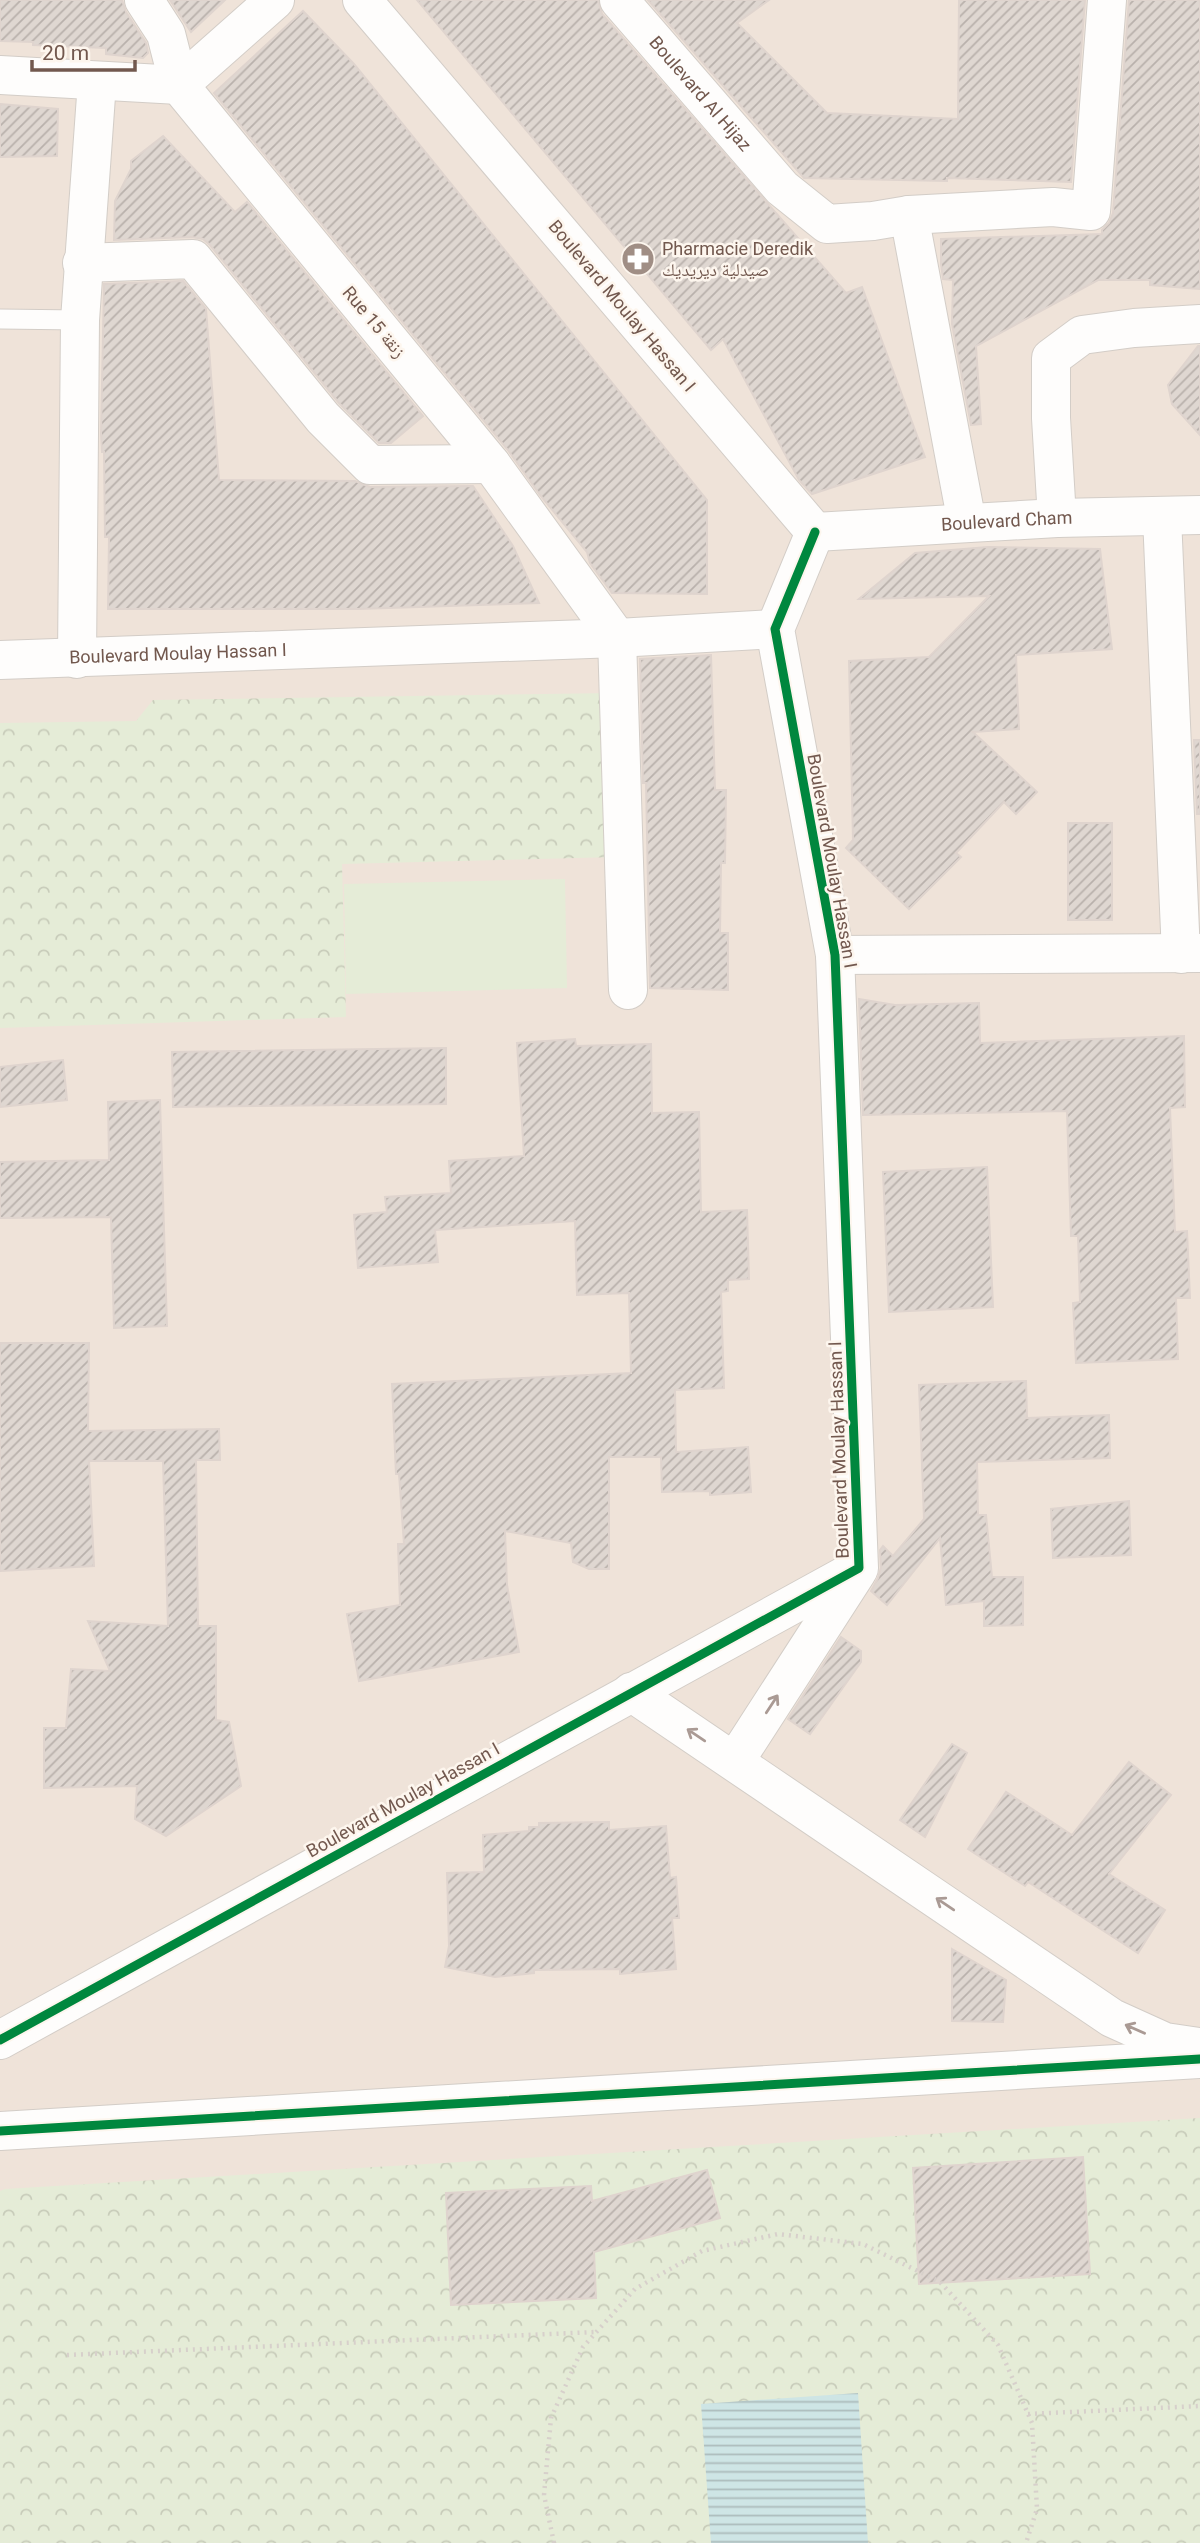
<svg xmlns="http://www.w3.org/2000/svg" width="1200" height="2543" viewBox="0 0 1200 2543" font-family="Roboto,'Noto Naskh Arabic',sans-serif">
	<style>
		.residential { fill: #efe3d9 }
		.park { fill: url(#park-crowns) }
		.garden { fill: #e5ecd7 }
		.water { fill: url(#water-rules) }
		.building { fill: url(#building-hatch); stroke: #dfd4ce; stroke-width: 2 }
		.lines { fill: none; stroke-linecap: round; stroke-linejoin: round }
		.service-casing { stroke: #d3cdc7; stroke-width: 21 }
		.minor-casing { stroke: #d3cdc7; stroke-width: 40 }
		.tertiary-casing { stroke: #d3cdc7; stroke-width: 40 }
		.path { stroke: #d7d0cb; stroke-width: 4.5; stroke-dasharray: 2 5; stroke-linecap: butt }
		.service { stroke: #fefdfc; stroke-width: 19 }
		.minor { stroke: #fefdfc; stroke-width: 38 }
		.tertiary { stroke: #fefdfc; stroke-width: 38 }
		.cycleway-casing { stroke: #fdf6ee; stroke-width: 13 }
		.cycleway { stroke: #00873e; stroke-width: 9 }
		.oneway { stroke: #aa9a94 }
		.labels { text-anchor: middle; stroke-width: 5; stroke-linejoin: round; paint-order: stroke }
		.street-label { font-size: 18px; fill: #72584e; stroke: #fdf6ee }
		.poi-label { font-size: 18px; fill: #72584e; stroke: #fdf6ee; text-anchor: start }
	</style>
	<defs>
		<pattern id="park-crowns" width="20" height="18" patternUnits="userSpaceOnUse" patternTransform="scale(1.75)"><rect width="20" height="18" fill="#e5ecd7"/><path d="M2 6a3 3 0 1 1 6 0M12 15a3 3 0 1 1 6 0" fill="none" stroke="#c8ccba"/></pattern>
		<pattern id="water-rules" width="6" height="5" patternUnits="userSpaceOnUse" patternTransform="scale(1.75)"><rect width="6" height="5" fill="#cee5e5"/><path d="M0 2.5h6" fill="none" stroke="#acbcbc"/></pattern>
		<pattern id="building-hatch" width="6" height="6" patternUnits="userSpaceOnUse" patternTransform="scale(1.75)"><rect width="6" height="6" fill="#dfd7d1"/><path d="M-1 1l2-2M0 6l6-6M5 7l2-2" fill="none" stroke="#b9b1ac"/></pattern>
	</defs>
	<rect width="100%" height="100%" fill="#f6f1eb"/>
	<rect class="residential" x="0" y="0" width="1200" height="2543"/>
	<g class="park">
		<path d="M615,693L617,857L342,864L346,1017L0,1028V723L136,721L153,700Z"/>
		<path d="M1200,2118V2543H0V2191L5,2189Z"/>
	</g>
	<path class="garden" d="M565,879L567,988L346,994L344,884Z"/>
	<path class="water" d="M858,2393L868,2543H711L701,2404Z"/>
	<g class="building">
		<path d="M0,0H122L126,12L146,43L148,53L143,58L106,54V48L33,45V42L0,41Z"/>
		<path d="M170,0H225L191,32Z"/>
		<path d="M417,0H598L602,14L846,293L862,287L925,457L812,494L799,480L723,339L711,350Z"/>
		<path d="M648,0H769L737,23L827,113L958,119L959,0H1085L1071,182L947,178V181L804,178Z"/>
		<path d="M1129,0H1200V289L1150,285V280H1098L976,346L981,424L971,425L952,324L953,280L943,279L941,264V239L1102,234V230L1109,223L1113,213Z"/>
		<path d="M303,11L354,64L707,500V594L612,593L590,563L587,552L540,495L508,450L214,93Z"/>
		<path d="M0,104L58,109L57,156L0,157Z"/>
		<path d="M163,136L235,212L247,202L423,416L391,443H379L339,403L210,245L203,239L192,237L114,240L115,201L131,169V161Z"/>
		<path d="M183,281L206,309L219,480L355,481L370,487L473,486L513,546L539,603L358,609H108L109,537H105L104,452H102L101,434L104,284Z"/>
		<path d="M1198,346H1200V435L1172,404L1168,385Z"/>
		<path d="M988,547L1100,549L1112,649L1016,655L1019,729L973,732L1037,792L1016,814L1004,802L956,853L961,857L909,909L846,848L853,840L849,661L929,657L989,596L859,599L915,553Z"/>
		<path d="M711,655L715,790H726L725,863H721L720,933H728V990L650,988L646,783H643L640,659Z"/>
		<path d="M1194,740H1200V814H1197Z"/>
		<rect x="1068" y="823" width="44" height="97"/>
		<path d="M859,999L895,1005L979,1003L980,1043L1184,1036L1185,1107L1170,1108L1175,1232L1187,1231L1190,1298H1176L1178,1359L1076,1363L1073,1303L1080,1302L1078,1236H1071L1067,1111L863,1115Z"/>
		<path d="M575,1039L576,1046L651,1044L652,1113L699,1112L701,1212L747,1210L749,1279L728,1280V1291L721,1292L724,1388L675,1390L676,1452L748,1447L751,1492L710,1495V1491L662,1492L661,1457H609V1569H589L573,1562L571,1543L505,1531L507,1585L519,1652L359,1681L347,1614L400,1605L398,1544H404L399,1474H396L392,1384L631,1373L629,1293L577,1295L575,1221L435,1230L438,1262L358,1268L354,1215L387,1212L385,1197L451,1193L449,1161L524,1156L517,1043Z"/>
		<path d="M446,1048V1104L173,1107L172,1052Z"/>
		<path d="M63,1060L67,1100L0,1107V1067Z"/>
		<path d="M160,1100L167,1326L114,1328L111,1217L0,1218V1162L109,1160L108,1102Z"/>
		<path d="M987,1167L993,1307L889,1312L883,1172Z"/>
		<path d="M0,1343H89L88,1431L219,1429L220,1460H196L198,1626H216V1720L229,1722L241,1786L166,1836L135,1819L137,1786L44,1788V1728H66L71,1669L110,1671L88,1621L168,1626L163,1461H89L94,1566L0,1571Z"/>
		<path d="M1026,1381L1027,1418L1109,1415L1110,1458L977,1462L978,1515H986L992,1577H1023V1625L984,1626V1601L946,1605L940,1538L887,1605L871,1591L878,1578L881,1568L880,1550L883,1546L893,1556L924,1519L919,1385Z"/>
		<path d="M1129,1501L1131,1555L1053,1558L1051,1509Z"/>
		<path d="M841,1637L861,1651V1662L810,1734L788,1719Z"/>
		<path d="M952,1744L967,1753L925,1837L900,1820Z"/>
		<path d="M1129,1762L1171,1795L1109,1874L1165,1910L1138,1953L1028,1882L1025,1886L968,1849L1006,1792L1072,1835Z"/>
		<path d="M609,1822V1830L666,1826L670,1878L676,1877L679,1918H672L676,1969L620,1974V1969L534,1970V1973L495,1977L445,1967L449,1946L447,1873L484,1872L483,1835L529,1831V1827H539V1823Z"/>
		<path d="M952,1949L1006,1980L1003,2022L952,2021Z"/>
		<path d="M1083,2157L1090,2274L919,2284L913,2168Z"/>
		<path d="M707,2170L720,2218L594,2252L596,2298L451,2305L446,2193L591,2186L592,2201Z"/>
	</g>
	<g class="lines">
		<defs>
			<path id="service" d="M0,319L80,320"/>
			<g id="minor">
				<path d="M144,0L166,34L179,85L491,464L617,638L628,990"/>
				<path id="s1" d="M619,0L782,188L827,224L873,221L909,215L1053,207L1091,211L1107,0"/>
				<path d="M0,75L179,85"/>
				<path d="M179,85L275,0"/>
				<path d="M909,215L967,523"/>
				<path d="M82,263L193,259L323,418L370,465L491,464"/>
				<path d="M1162,517L1181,954"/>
				<path d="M1057,518L1051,418V358L1082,335L1134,328L1200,324"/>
				<path id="s2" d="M815,532L1057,518L1200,515"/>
				<path d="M77,659L80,320L97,82"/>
				<path id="s3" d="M0,660L617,638L775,629"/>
				<path d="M835,955L1200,953"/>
			</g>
			<g id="tertiary">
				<path d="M631,1692L1112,2018L1165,2042L1198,2047"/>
				<path d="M735,1761L857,1572"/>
				<path d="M0,2040L859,1568L835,955L775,629L815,532L362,0"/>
				<path d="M0,2131L1200,2059"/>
			</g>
		</defs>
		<use href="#service" class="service-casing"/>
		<use href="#minor" class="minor-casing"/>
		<use href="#tertiary" class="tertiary-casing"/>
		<g class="path">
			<path d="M67,2355L596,2332"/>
			<path d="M1028,2414L1200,2406"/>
			<path d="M554,2543L544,2495L551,2418L583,2347L635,2289L702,2251L778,2234L863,2244L940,2282L998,2345L1032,2423L1037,2509L1026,2543"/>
		</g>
		<use href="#service" class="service"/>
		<use href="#minor" class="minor"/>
		<use href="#tertiary" class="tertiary"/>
		<defs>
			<g id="cycleway">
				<path d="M0,2040L859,1568L835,955L775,629L815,532"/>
				<path d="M0,2131L1200,2059"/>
			</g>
		</defs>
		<use href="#cycleway" class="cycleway-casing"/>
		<use href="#cycleway" class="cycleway"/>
	</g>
	<defs><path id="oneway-shaft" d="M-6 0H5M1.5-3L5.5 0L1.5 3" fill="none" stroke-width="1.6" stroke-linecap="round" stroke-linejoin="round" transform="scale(1.75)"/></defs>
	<g class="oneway">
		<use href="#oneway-shaft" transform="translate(772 1704) rotate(-57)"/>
		<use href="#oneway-shaft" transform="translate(696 1735) rotate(-146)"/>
		<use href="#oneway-shaft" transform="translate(945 1904) rotate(-146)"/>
		<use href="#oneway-shaft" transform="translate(1135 2029) rotate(-156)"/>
	</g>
	<defs>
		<symbol id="pharmacy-disc" viewBox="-11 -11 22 22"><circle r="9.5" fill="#a08e85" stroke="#fdf6ee"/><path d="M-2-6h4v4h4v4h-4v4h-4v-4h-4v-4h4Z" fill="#fff"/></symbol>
	</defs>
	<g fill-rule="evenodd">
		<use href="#pharmacy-disc" x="619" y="240" width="38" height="38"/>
	</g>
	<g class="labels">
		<g class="street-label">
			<text dy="6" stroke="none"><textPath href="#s1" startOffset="124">Boulevard Al Hijaz</textPath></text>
			<text transform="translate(622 306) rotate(50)" y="6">Boulevard Moulay Hassan I</text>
			<text transform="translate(374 322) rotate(50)" y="6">Rue 15 زنقة</text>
			<text dy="6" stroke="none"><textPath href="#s2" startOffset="192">Boulevard Cham</textPath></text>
			<text dy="6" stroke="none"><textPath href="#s3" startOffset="178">Boulevard Moulay Hassan I</textPath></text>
			<text transform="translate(832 861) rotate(80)" y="6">Boulevard Moulay Hassan I</text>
			<text transform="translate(839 1450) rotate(-92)" y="6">Boulevard Moulay Hassan I</text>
			<text transform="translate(403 1800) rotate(-29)" y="6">Boulevard Moulay Hassan I</text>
		</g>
		<g class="poi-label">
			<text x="662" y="255">Pharmacie Deredik<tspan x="662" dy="21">صيدلية ديريديك</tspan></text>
		</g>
	</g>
	<path d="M32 60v10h103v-10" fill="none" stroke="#72584e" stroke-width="3.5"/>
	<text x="42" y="60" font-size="21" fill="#72584e" stroke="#fdf6ee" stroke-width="5" paint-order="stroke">20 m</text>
</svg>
